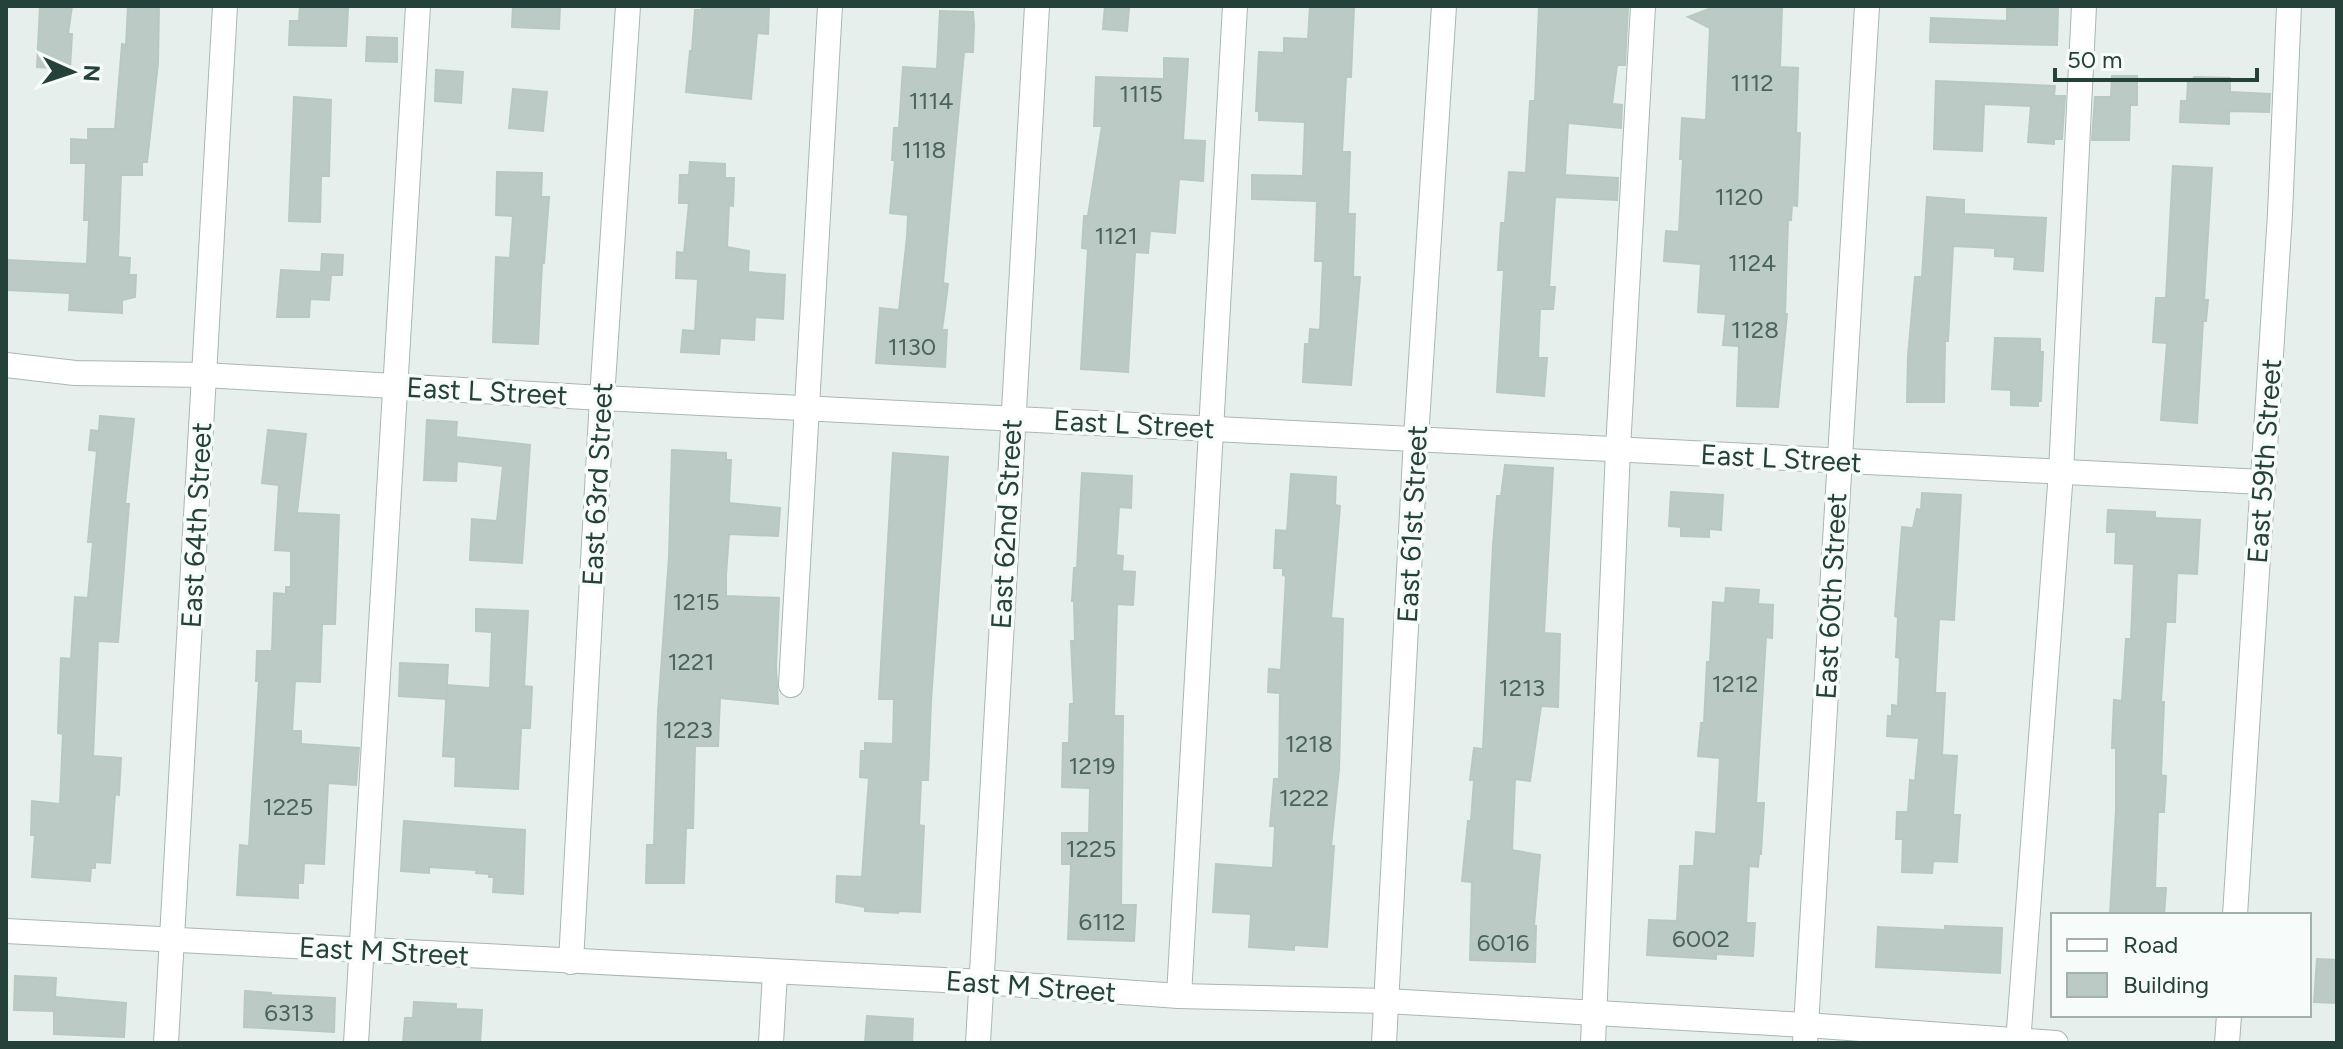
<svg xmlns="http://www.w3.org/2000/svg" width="2343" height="1049" viewBox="0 0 2343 1049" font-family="Figtree,sans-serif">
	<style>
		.building { fill: #bbcac4; stroke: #b8c9c2; stroke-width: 2 }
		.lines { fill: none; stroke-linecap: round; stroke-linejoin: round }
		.minor-casing { stroke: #a8b8b2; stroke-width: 26 }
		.minor { stroke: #fff; stroke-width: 24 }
		.labels { text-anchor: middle; stroke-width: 7; stroke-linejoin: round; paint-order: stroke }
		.number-label { font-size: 24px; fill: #4a645c }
		.street-label { font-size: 28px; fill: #24423a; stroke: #f7fbf9 }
	</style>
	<rect width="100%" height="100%" fill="#e6efeb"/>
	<g class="building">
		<path d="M40,6H72L68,34H72L70,69L37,67Z"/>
		<path d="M128,6H159L158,63L147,162H142V175H121L118,257L130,258L129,275H136L135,297L122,300V313L69,310L70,293L6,290L8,260L87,264L89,220H84L86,163H71V139L88,140V129H115L122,44L126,45Z"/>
		<path d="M300,6L348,8L346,46L289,45L290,21H299Z"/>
		<path d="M513,6H560L559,29L512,27Z"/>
		<path d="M702,6H769L768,34L757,33L751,99L686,92L690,51H692L695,10H702Z"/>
		<path d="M1105,6L1129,8L1127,31L1103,29Z"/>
		<path d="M1310,6H1354L1351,77H1346L1342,152H1350L1348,214H1355L1353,277H1360L1351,385L1303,382L1305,344H1309L1310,329L1320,330L1323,261H1315L1317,201L1252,199V175L1303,176L1305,122L1259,120V111H1256L1259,52L1284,53V38L1308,39Z"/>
		<path d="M1539,6H1628L1625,65H1617L1612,104L1622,105L1621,128L1568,123L1565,175L1618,178L1617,200L1555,197L1549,287H1555L1553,309H1540L1538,358H1547L1544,396L1497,392L1504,270H1498L1501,223H1505L1509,172L1526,173L1530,101H1535Z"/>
		<path d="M1717,6H1782L1780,67L1798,68L1796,133H1800L1797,206L1792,205L1791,220H1788L1785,314H1787L1778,407L1737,406L1739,346L1723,345L1726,314L1698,312L1701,264L1664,261L1666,231L1679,232L1683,159H1680L1682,118L1706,120L1710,28L1688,17Z"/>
		<path d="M2015,6H2058L2057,45L1930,42L1931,18L2007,21V8L2015,9Z"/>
		<path d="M940,11L973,12L974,25L973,52H964L943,283L948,284L942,330H947L945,367L876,363L880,308L899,310L907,237L908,215L890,213L895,160H892L894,128H899L903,67L937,69Z"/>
		<path d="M367,37L397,38V62L366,61Z"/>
		<path d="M1164,58L1188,59L1183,140L1205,141L1203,181L1179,179L1175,233L1150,231L1148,253L1135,252L1128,372L1081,369L1088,249L1082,248L1084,216H1088L1102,126H1094L1096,77L1164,79Z"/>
		<path d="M436,70L463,72L461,103L435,101Z"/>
		<path d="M2112,76H2137V105H2130L2129,140H2092L2095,97H2111Z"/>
		<path d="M2194,77L2230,78V92L2270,94L2269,112L2229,111V124L2180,122L2181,101H2187L2188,80L2193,79Z"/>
		<path d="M1936,81L2055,86L2054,96H2065L2062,139H2054V144L2028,142L2031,106L1984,104L1982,151L1934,149Z"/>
		<path d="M513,89L547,92L543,131L509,128Z"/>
		<path d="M294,97L331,100L329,176H321L320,222L289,221Z"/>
		<path d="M690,162L725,164V178H734L733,206L729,205L727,247L749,251L748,272L785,275L783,319L755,317L754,340L720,338L719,354L681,352L683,330L695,331L698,279L676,278L677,252L684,253L689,203H679L680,175H689Z"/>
		<path d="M2173,166L2212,168L2204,300H2208L2206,321H2203L2197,423L2161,420L2167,343L2153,342L2156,298H2166Z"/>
		<path d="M497,172L542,173L541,197H549L544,263H542L538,344L493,342L496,257L510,258L513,216L496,215Z"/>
		<path d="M1927,197L1964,200V214L2046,218L2043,271L2014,269L2015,257L1995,256V248L1953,246L1948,341H1945L1944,402H1907L1908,356L1915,277H1922Z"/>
		<path d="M322,254L343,255L342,275H331L329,300L310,299L309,317H277L281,270L321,272Z"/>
		<path d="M1995,338L2040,339V352H2043L2041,401H2038V406L2011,405V390L1992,389Z"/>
		<path d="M100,416L134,419L125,504H129L118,642L98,641L93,756L121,758L119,795L115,794L110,863L95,862V868H91L90,881L32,877L35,835H31L32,801L60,804L63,734L58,733L61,658L71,659L75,597L88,598L93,542H88L97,451L89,450L91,430L99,431Z"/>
		<path d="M427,420L457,422L456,437L530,445L522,563L470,560L472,519L497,521L503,466L457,461L456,481L424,480Z"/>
		<path d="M268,430L306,434L297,513L339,515L335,624H322L320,682L295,681L292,731H301V744L359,748L356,785L328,783L324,864L304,863L303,883H298V898L237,895L240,845L249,846L259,681H256L257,651H272L274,593L286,594V587H291V551L275,550L279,485L262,483Z"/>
		<path d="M672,450L726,453V460H731L729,503L780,508L778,536L729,534L726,575V596L779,598L776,666L778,704L720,698L718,746H695L693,828H686L684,883H646L647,845H654L658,712L669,557Z"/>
		<path d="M893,453L948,457L931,701L928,780H921L919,825L924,826L920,912L898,911V913L865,911V907L836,902L837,876L862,877L869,778L860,777L861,751H865V743L893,744L894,699H879Z"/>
		<path d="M1505,465L1553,468L1544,633L1560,634L1558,707L1541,706L1530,781L1515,779L1512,850L1540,855L1534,926H1536L1535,962L1470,960L1472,882L1462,881L1468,821H1471L1474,780H1470L1474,748L1483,749L1493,545L1497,496H1501Z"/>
		<path d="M1082,473L1132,476L1131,508L1119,507L1116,555L1123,556L1122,571L1135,572L1133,605L1117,604L1114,716H1123L1121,905H1136L1134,941L1068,939L1071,864H1062V833H1089L1090,788L1062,787L1063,743H1069L1070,704H1074L1071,641H1075L1074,601H1072L1074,568H1077Z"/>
		<path d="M1291,474L1336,477L1335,505L1340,506L1331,618L1343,619L1339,769L1331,846H1334L1327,947L1294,945V950L1249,947L1251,914L1213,912L1216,864L1273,868L1275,826H1270L1274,779H1279L1280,693L1268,692L1269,669L1281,670L1286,576L1283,575V568H1274L1276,530L1287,531Z"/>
		<path d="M1671,492L1723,495L1721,530L1709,529V537L1681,536V527L1669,526Z"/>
		<path d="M1922,493L1961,495L1954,620L1939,619L1935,693H1945L1942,755L1957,756L1953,815H1960L1957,862L1933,861L1932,873L1902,872L1903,839H1896L1897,812H1908L1910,780L1915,781L1919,738L1887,736L1888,716H1892V705L1898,706L1900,658L1896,657L1898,617L1895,616L1902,527L1913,528L1917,509L1921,510Z"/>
		<path d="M2108,510L2155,512V518L2200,520L2197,574L2177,573L2175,622H2166L2161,702H2164L2161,775L2166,776L2164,812H2158L2155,888H2166L2164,915H2110L2116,810V748H2112L2114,700L2122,701L2126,639H2131L2134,564L2115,563L2116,532H2107Z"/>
		<path d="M1726,588L1759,590L1758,604L1773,605L1772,638L1766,637L1756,803H1764L1761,854H1759L1758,867L1749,866L1746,923H1755L1753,956L1716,954V959L1647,955L1649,920L1677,921L1680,866H1694L1696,832L1716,834L1720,758L1698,756L1701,723H1704L1707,662H1710L1713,602L1725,603Z"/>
		<path d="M476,609L528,611L524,686L532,687L530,728H521L518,789L455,786L456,757L443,756L447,685L490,688L492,632L476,631Z"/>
		<path d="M400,663L448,665L446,699L399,696Z"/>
		<path d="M404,821L525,830L523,894L493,892L494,877H489V874L476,873L477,870L429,867V873L401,871Z"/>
		<path d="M1945,926L2002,928L2000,973L1876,967L1878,927L1945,930Z"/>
		<path d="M2317,959L2337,960V1003L2314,1002Z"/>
		<path d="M15,976L56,978L55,997L126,1003L124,1037L54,1034V1011L14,1010Z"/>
		<path d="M245,991L271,993L270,995L335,998L334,1032L244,1027Z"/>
		<path d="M414,1002L456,1004V1009L482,1010L480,1043H403L405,1018H413Z"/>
		<path d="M867,1016L913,1019L912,1043H865Z"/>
	</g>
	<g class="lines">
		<defs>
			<g id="minor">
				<path d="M6,365L75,373L204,375L602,398L2263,482"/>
				<path d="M791,685L830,6"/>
				<path d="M2235,915L2280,214L2289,6"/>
				<path d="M6,931L982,982L1179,996L1386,1001L1806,1025L2056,1043"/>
				<path d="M571,962L602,398L628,6"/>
				<path d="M1179,996L1235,6"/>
				<path d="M166,1043L225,6"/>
				<path d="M356,1043L418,6"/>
				<path d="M771,1043L775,972"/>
				<path d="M978,1043L1037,6"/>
				<path d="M1384,1043L1416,438L1444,6"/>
				<path d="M1593,1043L1618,449L1643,6"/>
				<path d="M1805,1043L1867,6"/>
				<path d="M2018,1043L2061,472L2084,6"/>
				<path d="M2227,1043L2229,1015"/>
			</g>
		</defs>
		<use href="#minor" class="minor-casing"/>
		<use href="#minor" class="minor"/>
	</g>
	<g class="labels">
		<g class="number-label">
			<text x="1752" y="91">1112</text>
			<text x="1141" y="102">1115</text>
			<text x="931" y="109">1114</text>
			<text x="924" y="158">1118</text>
			<text x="1739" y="205">1120</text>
			<text x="1116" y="244">1121</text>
			<text x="1752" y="271">1124</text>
			<text x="1755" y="338">1128</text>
			<text x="912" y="355">1130</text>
			<text x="696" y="610">1215</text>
			<text x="691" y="670">1221</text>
			<text x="1735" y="692">1212</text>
			<text x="1522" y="696">1213</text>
			<text x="688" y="738">1223</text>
			<text x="1309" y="752">1218</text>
			<text x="1092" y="774">1219</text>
			<text x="1304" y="806">1222</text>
			<text x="288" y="815">1225</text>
			<text x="1091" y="857">1225</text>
			<text x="1102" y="930">6112</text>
			<text x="1701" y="947">6002</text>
			<text x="1503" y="951">6016</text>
			<text x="289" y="1021">6313</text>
		</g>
		<g class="street-label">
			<text transform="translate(487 391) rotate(3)" y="10">East L Street</text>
			<text transform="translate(1134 424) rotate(3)" y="10">East L Street</text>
			<text transform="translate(1781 458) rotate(3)" y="10">East L Street</text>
			<text transform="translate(2264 461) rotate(-86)" y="10">East 59th Street</text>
			<text transform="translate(597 484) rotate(-87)" y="10">East 63rd Street</text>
			<text transform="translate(1006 524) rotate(-87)" y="10">East 62nd Street</text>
			<text transform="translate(1412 524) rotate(-87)" y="10">East 61st Street</text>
			<text transform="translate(196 525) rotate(-87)" y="10">East 64th Street</text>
			<text transform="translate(1831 596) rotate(-87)" y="10">East 60th Street</text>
			<text transform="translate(384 951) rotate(3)" y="10">East M Street</text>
			<text transform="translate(1031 986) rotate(4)" y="10">East M Street</text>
		</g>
	</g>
	<rect width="2343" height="1049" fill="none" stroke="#24423a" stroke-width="16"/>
	<rect x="2051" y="913" width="260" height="104" fill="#f7fbf9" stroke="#a3b1ad" stroke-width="2"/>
	<rect x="2067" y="939" width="40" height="12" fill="#ffffff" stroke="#a3b1ad" stroke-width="2"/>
	<text x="2123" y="953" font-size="24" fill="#24423a">Road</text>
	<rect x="2067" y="973" width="40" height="24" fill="#bbcac4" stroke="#a3b1ad" stroke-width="2"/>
	<text x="2123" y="993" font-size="24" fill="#24423a">Building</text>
	<g transform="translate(72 72) rotate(93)" stroke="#f7fbf9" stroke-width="6" paint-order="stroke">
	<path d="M0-6L14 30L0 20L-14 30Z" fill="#24423a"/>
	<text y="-12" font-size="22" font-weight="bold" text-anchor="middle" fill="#24423a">N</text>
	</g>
	<path d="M2055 68v12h202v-12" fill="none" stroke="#24423a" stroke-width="4"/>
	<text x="2067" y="68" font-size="24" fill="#24423a" stroke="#f7fbf9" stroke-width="6" paint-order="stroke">50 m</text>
</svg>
